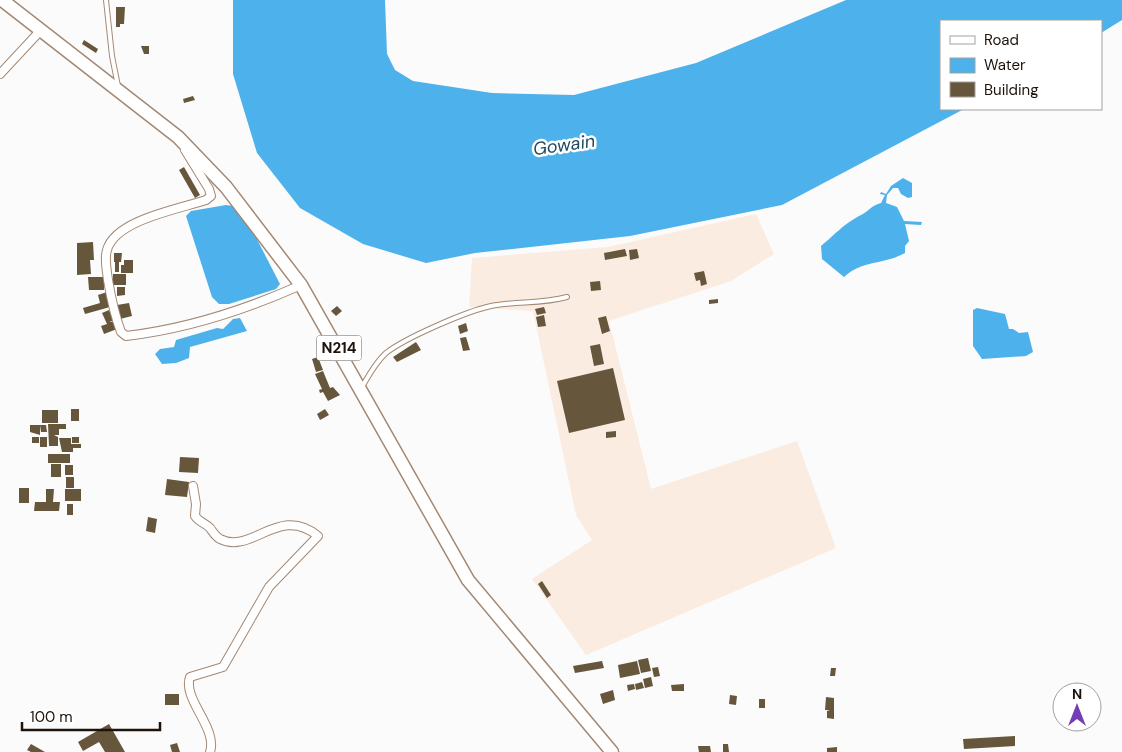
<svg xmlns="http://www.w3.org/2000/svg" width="1122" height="752" viewBox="0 0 1122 752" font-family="'DM Sans',sans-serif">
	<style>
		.built { fill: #faece0 }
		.water { fill: #4db1eb }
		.building { fill: #66563c }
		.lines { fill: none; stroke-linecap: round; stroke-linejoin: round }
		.service-casing { stroke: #a38873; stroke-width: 6 }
		.minor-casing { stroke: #a38873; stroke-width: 10 }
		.trunk-casing { stroke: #a38873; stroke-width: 15 }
		.service { stroke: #fff; stroke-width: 4 }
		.minor { stroke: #fff; stroke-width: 8 }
		.trunk { stroke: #fff; stroke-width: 12 }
		.labels { text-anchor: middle; stroke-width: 5; stroke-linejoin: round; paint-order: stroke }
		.shield { fill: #fff; stroke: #615a54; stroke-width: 1 }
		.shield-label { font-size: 15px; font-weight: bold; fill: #1d130b }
		.water-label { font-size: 18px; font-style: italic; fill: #204961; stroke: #fff }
	</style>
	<rect width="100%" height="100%" fill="#fbfbfb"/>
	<path class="built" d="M756,214L774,254L731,281L609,321L651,489L797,441L836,548L586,655L532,579L592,540L576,515L533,311L469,307L472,258L608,247Z"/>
	<g class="water">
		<path d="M233,0H385L387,54L395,70L413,81L492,93L574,95L696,63L846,0H1122V20L1101,33V21H941V109H964L782,205L630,236L475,253L426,263L363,244L300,208L257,153L233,74Z"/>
		<path d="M903,178L912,183V197L908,198L901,194L898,188H893L887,195L886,203L897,207L904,221L922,222L921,225L905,224L909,241L905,246V253C883,265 862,260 844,277L822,259L821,246C837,233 842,225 861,215C869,211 872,205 881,203L885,195L880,194L881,192L886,194L891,186Z"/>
		<path d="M226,205L233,206L246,218L280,284L276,289L229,304H219L212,297L186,216L191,211Z"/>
		<path d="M977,308L1005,314L1009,329H1013L1019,333L1028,332L1033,352L1026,356L982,359L973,346V310Z"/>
		<path d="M240,318L247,331L190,347L189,358L176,363L162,364L155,354L160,349L174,347L176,340L217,328L223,329L233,319Z"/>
	</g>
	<g class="building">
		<path d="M116,7H125L124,24H120V27H116Z"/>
		<path d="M84,40L98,49L96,53L82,44Z"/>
		<path d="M141,46H149V54H144Z"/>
		<path d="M193,96L195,100L184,103L183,99Z"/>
		<path d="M184,167L200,195L195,198L179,170Z"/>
		<path d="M93,242L94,260H90L91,274L77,275V243Z"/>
		<path d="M625,249L627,256L605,260L604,253Z"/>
		<path d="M637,249L639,258L630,260L629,250Z"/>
		<path d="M114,253H122L121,262H114Z"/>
		<path d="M124,260H133V273H121V265H124Z"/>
		<rect x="115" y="262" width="4" height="10"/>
		<path d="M704,271L707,284L701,286L700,280L696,281L694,273Z"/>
		<rect x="113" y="274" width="13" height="11"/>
		<path d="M88,277H104V290H89Z"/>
		<path d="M600,281L601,290L591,291L590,282Z"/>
		<path d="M117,287H125V295L117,296Z"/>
		<path d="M107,292L110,307L85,314L83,308L100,303L98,295Z"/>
		<path d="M718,299V303L709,304V300Z"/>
		<path d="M129,303L132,316L120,319L117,305Z"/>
		<path d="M337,306L342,311L336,316L331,311Z"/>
		<path d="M544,307L546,313L537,315L535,309Z"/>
		<path d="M109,310L113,321L109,322H114L117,329L104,334L101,326L107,324L102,313Z"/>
		<path d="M544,315L546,326L538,327L536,317Z"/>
		<path d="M606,316L610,331L602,334L598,318Z"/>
		<path d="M466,323L468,331L460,334L458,326Z"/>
		<path d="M466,337L470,350L463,351L460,338Z"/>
		<path d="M416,342L421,350L397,362L393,357Z"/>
		<path d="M600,344L604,364L594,366L590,346Z"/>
		<path d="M318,357L323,370L316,372L312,359Z"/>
		<path d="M613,368L625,420L569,433L557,381Z"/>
		<path d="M323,371L330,388L333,387L340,395L328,401L323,392L320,393L319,390L322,389L315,374Z"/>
		<rect x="71" y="409" width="8" height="12"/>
		<path d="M325,409L329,415L320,420L317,414Z"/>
		<rect x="42" y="410" width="16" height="13"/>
		<path d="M48,424H66V429H59V435H54L58,437V446H49Z"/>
		<path d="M30,425H40V435L30,432Z"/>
		<path d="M40,425H46L47,432H41Z"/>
		<path d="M616,431V437L606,438V432Z"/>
		<rect x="32" y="437" width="7" height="6"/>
		<rect x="40" y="437" width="7" height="10"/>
		<rect x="72" y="437" width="7" height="6"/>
		<path d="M59,438H71V444H81V448H73V452H62Z"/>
		<rect x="48" y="454" width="22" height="9"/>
		<path d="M180,457L199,458L198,473L179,472Z"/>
		<rect x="51" y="464" width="10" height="13"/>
		<rect x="65" y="465" width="8" height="10"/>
		<rect x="66" y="477" width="8" height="11"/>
		<path d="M167,479L189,482L187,497L165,495Z"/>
		<rect x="19" y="488" width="10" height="15"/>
		<path d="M46,489H54L53,502H60L59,511H34L35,502H46Z"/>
		<rect x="65" y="489" width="16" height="12"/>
		<rect x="67" y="504" width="6" height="11"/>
		<path d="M148,517L157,519L155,533L146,531Z"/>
		<path d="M542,581L551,595L547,598L538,584Z"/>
		<path d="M648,658L651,671L641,673L638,660Z"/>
		<path d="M602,661L604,668L575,673L573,666Z"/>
		<path d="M637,661L640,674L620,678L618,665Z"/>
		<path d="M658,667L660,676L654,677L652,668Z"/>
		<path d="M831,668H836L835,676H830Z"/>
		<path d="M651,677L653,686L645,688L643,679Z"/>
		<path d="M642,682L644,688L636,690L635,684Z"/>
		<path d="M634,684L635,689L628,691L627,685Z"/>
		<path d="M684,684V691H672L671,685Z"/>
		<path d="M613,690L615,700L603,704L600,694Z"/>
		<rect x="165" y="694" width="14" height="11"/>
		<path d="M730,695L737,696L736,705L729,704Z"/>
		<path d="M826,697L834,698V719L827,718V711L830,710H825Z"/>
		<rect x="759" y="699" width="6" height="9"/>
		<path d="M109,724L125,752H105L99,742L83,751L78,742Z"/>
		<path d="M1015,736V746L964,749L963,739Z"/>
		<path d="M177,743L180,752H172L170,745Z"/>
		<path d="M31,744L45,752H31L27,750Z"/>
		<path d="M723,744H728L729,752H723Z"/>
		<path d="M698,746H710L711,752H699Z"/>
		<path d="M837,747V752H827V748Z"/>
	</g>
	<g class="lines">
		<defs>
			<g id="service">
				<path d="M106,0L112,56L118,86"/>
				<path d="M362,387C369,375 375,363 386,353C405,338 467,311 491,306C517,301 542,304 567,297"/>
			</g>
			<g id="minor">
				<path d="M0,74L41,30"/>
				<path d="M185,150L209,189L211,196L206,200C179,209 115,220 107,250C104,259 107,271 108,280C111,298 115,316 121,332L126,336C187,329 245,310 301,285"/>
				<path d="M193,486L196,504L195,516C199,522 205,523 210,528C213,532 215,536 220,539C252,555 279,504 318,536L269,587L223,667L190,677C182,699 218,728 210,752"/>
			</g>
			<path id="trunk" d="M2,0L178,137L226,187L301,285L468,580L612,752"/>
		</defs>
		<use href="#service" class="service-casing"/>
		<use href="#minor" class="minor-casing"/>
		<use href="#trunk" class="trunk-casing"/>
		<use href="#service" class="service"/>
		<use href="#minor" class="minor"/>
		<use href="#trunk" class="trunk"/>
	</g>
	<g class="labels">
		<rect class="shield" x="316.5" y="335.5" width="45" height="25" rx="4"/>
		<g class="shield-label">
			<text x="339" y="353">N214</text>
		</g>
		<g class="water-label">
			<text transform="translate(564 145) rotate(-8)" y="6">Gowain</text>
		</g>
	</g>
	<rect x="940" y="20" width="162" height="90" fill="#ffffff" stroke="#a5a19d"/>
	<rect x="950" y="36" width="25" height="8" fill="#ffffff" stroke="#a5a19d"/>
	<text x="984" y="45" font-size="15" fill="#1d130b">Road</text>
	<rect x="950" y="58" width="25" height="15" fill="#4db1eb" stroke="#a5a19d"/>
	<text x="984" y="70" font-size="15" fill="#1d130b">Water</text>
	<rect x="950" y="82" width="25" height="15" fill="#66563c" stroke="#a5a19d"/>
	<text x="984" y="95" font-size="15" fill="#1d130b">Building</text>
	<g transform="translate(1077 707)"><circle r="24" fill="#ffffff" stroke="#a5a19d"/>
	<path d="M0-4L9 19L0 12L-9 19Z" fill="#743eb4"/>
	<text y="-8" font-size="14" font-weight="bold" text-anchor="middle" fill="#1d130b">N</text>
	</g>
	<path d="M22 722v8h138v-8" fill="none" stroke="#1d130b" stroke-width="2.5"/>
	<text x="30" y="722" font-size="15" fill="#1d130b" stroke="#ffffff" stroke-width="4" paint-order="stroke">100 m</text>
</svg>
